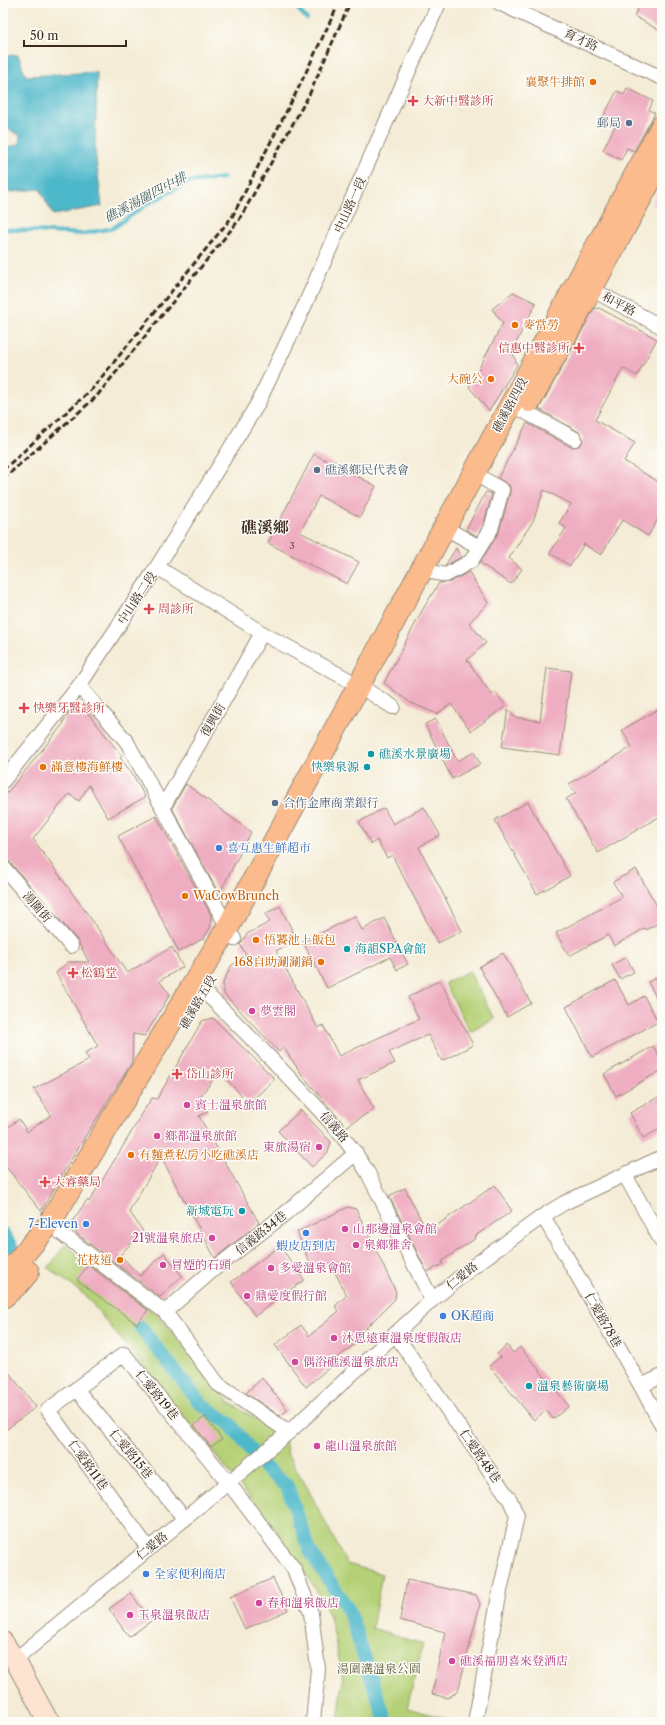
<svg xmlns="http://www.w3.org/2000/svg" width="665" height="1725" viewBox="0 0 665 1725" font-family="'Libre Caslon Text','Noto Serif TC',serif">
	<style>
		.built { fill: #f1d0e3 }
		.green { fill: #b5d177; stroke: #787e4a }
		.water { fill: #4db8ca; stroke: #447174 }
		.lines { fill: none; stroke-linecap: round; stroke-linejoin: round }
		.stream { stroke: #4db8ca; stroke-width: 4 }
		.canal { stroke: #4db8ca; stroke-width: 14 }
		.building { fill: #efadc1 }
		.street-casing { stroke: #988b7a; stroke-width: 16 }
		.secondary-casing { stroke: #988b7a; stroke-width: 22 }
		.primary-casing { stroke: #988b7a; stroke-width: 24 }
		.street { stroke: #fff; stroke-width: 14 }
		.secondary { stroke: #fde4d1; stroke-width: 20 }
		.primary { stroke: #fbbb8c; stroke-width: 22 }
		.rail { stroke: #3b2a1e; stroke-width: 3; stroke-dasharray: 6 3; stroke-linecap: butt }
		.food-dot { fill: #e8710a; stroke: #fdfcf7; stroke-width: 1.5 }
		.health-dot { fill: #e0444e; stroke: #fdfcf7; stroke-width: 1.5 }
		.service-dot { fill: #5c6f8a; stroke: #fdfcf7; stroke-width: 1.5 }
		.culture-dot { fill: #0f9aa8; stroke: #fdfcf7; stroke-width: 1.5 }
		.shop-dot { fill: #3f7fe0; stroke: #fdfcf7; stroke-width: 1.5 }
		.hotel-dot { fill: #d1479c; stroke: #fdfcf7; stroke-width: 1.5 }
		.labels { text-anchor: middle; stroke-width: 3; stroke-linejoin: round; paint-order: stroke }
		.number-label { font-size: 10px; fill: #684b47 }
		.street-label { font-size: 12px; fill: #3b2a1e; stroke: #fdfcf7 }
		.food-label { font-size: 12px; fill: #c56008; stroke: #fdfcf7; text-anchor: start }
		.health-label { font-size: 12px; fill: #be3a42; stroke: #fdfcf7; text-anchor: start }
		.service-label { font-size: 12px; fill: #4e5e75; stroke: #fdfcf7; text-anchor: start }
		.culture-label { font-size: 12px; fill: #0d838f; stroke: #fdfcf7; text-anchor: start }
		.shop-label { font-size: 12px; fill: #366cbe; stroke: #fdfcf7; text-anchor: start }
		.hotel-label { font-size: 12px; fill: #b23c85; stroke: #fdfcf7; text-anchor: start }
		.park-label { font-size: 12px; fill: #605c39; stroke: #fdfcf7 }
		.water-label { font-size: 13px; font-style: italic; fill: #415c5a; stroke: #fdfcf7 }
		.district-label { font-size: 16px; font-weight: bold; fill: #3b2a1e; stroke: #fdfcf7 }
	</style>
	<rect width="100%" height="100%" fill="#fdfcf7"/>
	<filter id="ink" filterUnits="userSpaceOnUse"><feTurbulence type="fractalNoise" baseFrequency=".025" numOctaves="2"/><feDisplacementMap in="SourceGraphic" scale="8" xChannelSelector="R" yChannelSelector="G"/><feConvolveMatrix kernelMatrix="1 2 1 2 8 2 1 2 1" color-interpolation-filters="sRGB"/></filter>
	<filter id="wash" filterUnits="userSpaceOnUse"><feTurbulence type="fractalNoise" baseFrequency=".012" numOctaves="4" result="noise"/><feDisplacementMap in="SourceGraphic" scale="16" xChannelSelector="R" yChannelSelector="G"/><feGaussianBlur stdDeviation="0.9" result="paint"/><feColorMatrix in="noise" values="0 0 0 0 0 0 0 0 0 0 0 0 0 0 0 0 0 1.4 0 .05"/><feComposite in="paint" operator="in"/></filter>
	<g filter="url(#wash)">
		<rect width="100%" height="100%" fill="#f4ecd6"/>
		<path class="built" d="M662,183V211L651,204Z"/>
		<g class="green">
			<path d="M469,971L494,1019L470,1032L445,983Z"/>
			<path d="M65,1245L159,1316L229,1402L285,1437L287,1453L308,1489L347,1564L382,1574L372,1628L423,1644L407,1708L458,1722H338L343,1679L330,1616L313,1585L270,1522L85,1295L48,1268Z"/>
		</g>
		<path class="water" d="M18,55L26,76L97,72L95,151L102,206L53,215L40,189L3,193V149L19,144L20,135L3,127V56Z"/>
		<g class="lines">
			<g class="stream">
				<path d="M292,3L307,19"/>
				<path d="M3,229L82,234L113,228L146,205L189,182L224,178"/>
			</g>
			<g class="canal">
				<path d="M3,1234L12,1248"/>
				<path d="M141,1328L200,1403L230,1424L264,1467L287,1486L310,1551L349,1611L386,1722"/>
			</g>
		</g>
		<g id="blocks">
			<g class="building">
				<path d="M642,3H662V32L634,16Z"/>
				<path d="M627,88L653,101L649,110L655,113L634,151L627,148L621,160L603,150L615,126L602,119L617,91L624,95Z"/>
				<path d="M513,292L536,303L512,351L517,365L489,411L469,387L503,323L492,309Z"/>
				<path d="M599,308L657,339L637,376L623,368L595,420L635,443L624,461L662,484V521L658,519L648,536L622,520L601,555L584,544L570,566L550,553L566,528L559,523L571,504L544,490L533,521L509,558L522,569L511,584L480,563L499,532L510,492V486L498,478L527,423L571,447L579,446L582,443L583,438L579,432L539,409L594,309Z"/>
				<path d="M314,454L376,486L360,517L319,496L300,532L359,562L347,584L268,543Z"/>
				<path d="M486,492L492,494L483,526L477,536L466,530Z"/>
				<path d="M456,548L461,557L445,566Z"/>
				<path d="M469,572L488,603L469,623L486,643L467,660L492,695L495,692L506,706L471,731L451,704L437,714L411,703L384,683L423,609L439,583L450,582Z"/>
				<path d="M547,668L571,671L560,755L502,747L508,709L514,717L540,721Z"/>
				<path d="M78,706L83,707L122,756L120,758L132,773L145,797L108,818L89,785L79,801L69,794L33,839L94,923L127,973L172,947L183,967L159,981L170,994L145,1036L133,1034L132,1062L75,1153L41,1211L3,1163V1131L19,1119L27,1132L51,1115L34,1089L89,1060L85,1053L98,1046L56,973L68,962H89L77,940L9,861L3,858V798L64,723L63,722L73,707Z"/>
				<path d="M662,707V815L598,853L566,799L576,793L569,784L632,747L622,730Z"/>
				<path d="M436,719L457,761L474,752L480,764L452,779L425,724Z"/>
				<path d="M186,784L251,832L219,894L172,808Z"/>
				<path d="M528,802L570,876L537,894L495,820Z"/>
				<path d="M424,807L440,835L419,847L462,931L438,943L392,855L387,858L377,840L371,844L359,822L384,808L393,824Z"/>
				<path d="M156,816L211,915L210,928L204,938L179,952L118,836Z"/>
				<path d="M636,869L662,915V921L646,930L645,928L614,946L608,935L569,956L556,933L622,897L613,882Z"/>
				<path d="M280,906L297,940L276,951L318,1028L323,1025L339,1056L419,1019L408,997L440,980L473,1045L442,1061L428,1035L389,1052L395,1063L358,1080L374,1109L346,1127L303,1076L283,1047L279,1052L224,994L223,983L231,966L246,955L240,944L242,942L247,934L270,922L265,914Z"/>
				<path d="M355,916L362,930L384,918L408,964L397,970L390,957L327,988L303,942Z"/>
				<path d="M503,953L531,1003L507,1017L479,967Z"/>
				<path d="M626,957L634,972L620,979L612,965Z"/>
				<path d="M662,975V1008L648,982Z"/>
				<path d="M615,980L629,1005L644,996L658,1022L592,1057L566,1007Z"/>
				<path d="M213,1018L275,1079L249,1103L219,1072L199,1098L208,1112L199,1116L259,1223L215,1258L161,1157L129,1211L143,1231L120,1255L140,1276L164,1253L182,1276L160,1297L77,1234L73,1220L87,1200L89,1202L140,1118L139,1117L152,1098L157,1099L202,1021Z"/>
				<path d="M653,1046L662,1062V1070L616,1096L604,1074Z"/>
				<path d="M662,1095V1128L643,1138L630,1113Z"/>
				<path d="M301,1110L331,1142L328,1152L312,1167L278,1131Z"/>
				<path d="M495,1185L512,1211L475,1236L476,1238L442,1261L443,1264L427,1272L389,1196L405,1188L427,1232Z"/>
				<path d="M348,1207L356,1209L396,1292L395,1299L353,1341L355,1344L330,1364L331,1366L306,1387L275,1345L301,1325L309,1336L339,1311L335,1306L347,1295L331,1265L314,1273L297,1232Z"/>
				<path d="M280,1246L304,1280L255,1316L231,1282Z"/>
				<path d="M88,1265L148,1310L137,1324L77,1280Z"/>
				<path d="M507,1345L513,1353L520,1347L569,1406L553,1419L546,1410L534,1420L489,1366L500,1357L497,1354Z"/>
				<path d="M3,1365L36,1407L3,1432Z"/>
				<path d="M262,1378L288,1410L280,1416L246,1393Z"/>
				<path d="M205,1417L222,1439L211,1447L194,1425Z"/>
				<path d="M273,1578L288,1610L245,1629L230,1597Z"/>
				<path d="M407,1580L476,1595L480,1604L458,1691L448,1698L432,1694L445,1632L400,1620Z"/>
				<path d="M131,1593L151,1621L129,1637L109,1609Z"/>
			</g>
		</g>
	</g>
	<g filter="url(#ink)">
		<use href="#blocks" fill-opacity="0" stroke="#988b7a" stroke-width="1"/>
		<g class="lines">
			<defs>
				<g id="street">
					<path d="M499,3L662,78"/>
					<path d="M584,287L591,289L662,327"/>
					<path d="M511,404L575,439"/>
					<path d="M444,527L479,547"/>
					<path d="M157,567L262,633L358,685L393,707"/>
					<path d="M423,567L436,573L446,575L471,561L491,529L502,490L474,473"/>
					<path d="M79,686L127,742L234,939"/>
					<path d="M3,781L79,686L157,567L257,405L304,307L439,3"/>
					<path d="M163,807L262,633"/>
					<path d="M3,867L71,946"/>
					<path d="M195,983C229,1015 262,1049 294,1083C321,1111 348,1139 368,1173L432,1300"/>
					<path d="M625,1175L662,1242"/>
					<path d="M543,1216L641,1386L662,1426"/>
					<path d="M61,1233L165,1312L218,1384L289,1432"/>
					<path d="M165,1312L213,1270L281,1217L356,1153"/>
					<path d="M395,1334L510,1500L517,1516L500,1591L475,1722"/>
					<path d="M641,1386L662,1376"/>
					<path d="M76,1389L185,1519"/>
					<path d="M148,1548L48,1410L124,1354L228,1482L294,1569L311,1613L318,1669L313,1722"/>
					<path d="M15,1660L289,1432L432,1300L479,1262L543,1216L564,1203L662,1157"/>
				</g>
				<path id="secondary" d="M3,1642L15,1660L48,1721L50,1722"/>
				<g id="primary">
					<path d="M530,401L662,159"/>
					<path d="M3,1279L49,1224L228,927L662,126"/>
					<path d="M3,1297L18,1284L28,1272"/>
				</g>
			</defs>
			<use href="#street" class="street-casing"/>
			<use href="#secondary" class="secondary-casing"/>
			<use href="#primary" class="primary-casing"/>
			<use href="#street" class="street"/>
			<use href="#secondary" class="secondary"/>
			<use href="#primary" class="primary"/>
			<g class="rail">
				<path d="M3,470L92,389L232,217L297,91L339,3"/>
				<path d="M3,479L96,397L239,220L309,95L350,3"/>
			</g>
		</g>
	</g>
	<g class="food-dot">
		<circle cx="593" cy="82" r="4"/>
		<circle cx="515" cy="325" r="4"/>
		<circle cx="491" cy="379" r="4"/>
		<circle cx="43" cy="767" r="4"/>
		<circle cx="185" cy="896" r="4"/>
		<circle cx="256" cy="940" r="4"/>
		<circle cx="321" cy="962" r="4"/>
		<circle cx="131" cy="1155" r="4"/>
		<circle cx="120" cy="1260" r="4"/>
	</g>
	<g class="health-dot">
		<path d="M411 95h4v4h4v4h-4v4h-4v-4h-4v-4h4z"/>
		<path d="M577 342h4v4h4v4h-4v4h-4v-4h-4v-4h4z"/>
		<path d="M147 603h4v4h4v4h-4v4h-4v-4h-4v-4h4z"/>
		<path d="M22 702h4v4h4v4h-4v4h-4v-4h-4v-4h4z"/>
		<path d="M71 967h4v4h4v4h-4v4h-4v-4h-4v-4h4z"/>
		<path d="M175 1068h4v4h4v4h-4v4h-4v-4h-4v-4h4z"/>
		<path d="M43 1176h4v4h4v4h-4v4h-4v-4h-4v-4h4z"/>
	</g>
	<g class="service-dot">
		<circle cx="629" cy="123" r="4"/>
		<circle cx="317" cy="470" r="4"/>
		<circle cx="275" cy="803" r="4"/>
	</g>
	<g class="culture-dot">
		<circle cx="371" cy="754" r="4"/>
		<circle cx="367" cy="767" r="4"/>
		<circle cx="347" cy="949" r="4"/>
		<circle cx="242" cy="1211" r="4"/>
		<circle cx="529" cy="1386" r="4"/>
	</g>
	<g class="shop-dot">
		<circle cx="219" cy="848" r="4"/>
		<circle cx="86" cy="1224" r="4"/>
		<circle cx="306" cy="1233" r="4"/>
		<circle cx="443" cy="1316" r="4"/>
		<circle cx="146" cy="1574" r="4"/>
	</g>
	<g class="hotel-dot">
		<circle cx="252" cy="1011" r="4"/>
		<circle cx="187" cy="1105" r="4"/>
		<circle cx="157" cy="1136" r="4"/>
		<circle cx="319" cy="1147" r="4"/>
		<circle cx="345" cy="1229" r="4"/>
		<circle cx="212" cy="1238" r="4"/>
		<circle cx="356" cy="1245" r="4"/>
		<circle cx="163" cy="1265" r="4"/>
		<circle cx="271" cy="1268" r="4"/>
		<circle cx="247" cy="1296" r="4"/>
		<circle cx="334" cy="1338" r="4"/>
		<circle cx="295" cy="1362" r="4"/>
		<circle cx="317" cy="1446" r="4"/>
		<circle cx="259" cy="1603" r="4"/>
		<circle cx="130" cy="1615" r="4"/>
		<circle cx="452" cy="1661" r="4"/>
	</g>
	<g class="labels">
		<g class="number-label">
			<text x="292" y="549">3</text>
		</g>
		<g class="street-label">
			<text transform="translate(581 40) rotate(24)" y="4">育才路</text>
			<text transform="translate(350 205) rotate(-66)" y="4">中山路一段</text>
			<text transform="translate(619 304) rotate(28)" y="4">和平路</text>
			<text transform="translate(510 405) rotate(-62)" y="4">礁溪路四段</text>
			<text transform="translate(137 598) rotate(-57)" y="4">中山路二段</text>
			<text transform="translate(213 720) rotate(-60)" y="4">復興街</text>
			<text transform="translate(37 907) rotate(49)" y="4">湯圍街</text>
			<text transform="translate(198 1002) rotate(-60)" y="4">礁溪路五段</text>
			<text transform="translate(334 1127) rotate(49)" y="4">信義路</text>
			<text transform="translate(261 1233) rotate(-39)" y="4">信義路34巷</text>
			<text transform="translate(462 1276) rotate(-39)" y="4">仁愛路</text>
			<text transform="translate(603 1320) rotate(60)" y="4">仁愛路78巷</text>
			<text transform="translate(157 1395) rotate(51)" y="4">仁愛路19巷</text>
			<text transform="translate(131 1454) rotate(50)" y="4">仁愛路15巷</text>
			<text transform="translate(480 1456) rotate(55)" y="4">仁愛路48巷</text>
			<text transform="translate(88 1465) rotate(54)" y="4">仁愛路11巷</text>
			<text transform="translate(152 1546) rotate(-39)" y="4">仁愛路</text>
		</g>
		<g class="food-label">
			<text x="585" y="86" text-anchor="end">襄聚牛排館</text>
			<text x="523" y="329">麥當勞</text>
			<text x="483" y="383" text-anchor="end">大碗公</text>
			<text x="51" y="771">滿意樓海鮮樓</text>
			<text x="193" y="900">WaCowBrunch</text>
			<text x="264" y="944">悟饕池上飯包</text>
			<text x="313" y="966" text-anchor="end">168自助涮涮鍋</text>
			<text x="139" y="1159">有麵煮私房小吃礁溪店</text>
			<text x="112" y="1264" text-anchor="end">花枝道</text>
		</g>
		<g class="health-label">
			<text x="422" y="105">大新中醫診所</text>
			<text x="570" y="352" text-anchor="end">信惠中醫診所</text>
			<text x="158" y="613">周診所</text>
			<text x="33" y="712">快樂牙醫診所</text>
			<text x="81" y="977">松鶴堂</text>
			<text x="186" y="1078">岱山診所</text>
			<text x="53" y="1186">大睿藥局</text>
		</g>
		<g class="service-label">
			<text x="621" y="127" text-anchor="end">郵局</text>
			<text x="325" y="474">礁溪鄉民代表會</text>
			<text x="283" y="807">合作金庫商業銀行</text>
		</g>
		<g class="culture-label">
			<text x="379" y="758">礁溪水景廣場</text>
			<text x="359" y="771" text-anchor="end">快樂泉源</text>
			<text x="355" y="953">海韻SPA會館</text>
			<text x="234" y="1215" text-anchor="end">新城電玩</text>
			<text x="537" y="1390">溫泉藝術廣場</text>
		</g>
		<g class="shop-label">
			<text x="227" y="852">喜互惠生鮮超市</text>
			<text x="78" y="1228" text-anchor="end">7-Eleven</text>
			<text x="306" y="1250" text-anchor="middle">蝦皮店到店</text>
			<text x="451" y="1320">OK超商</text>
			<text x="154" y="1578">全家便利商店</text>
		</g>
		<g class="hotel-label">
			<text x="260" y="1015">夢雲閣</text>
			<text x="195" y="1109">賓士溫泉旅館</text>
			<text x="165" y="1140">鄉都溫泉旅館</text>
			<text x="311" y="1151" text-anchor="end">東旅湯宿</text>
			<text x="353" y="1233">山那邊溫泉會館</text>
			<text x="204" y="1242" text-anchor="end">21號溫泉旅店</text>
			<text x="364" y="1249">泉鄉雅舍</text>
			<text x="171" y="1269">冒煙的石頭</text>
			<text x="279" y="1272">多愛溫泉會館</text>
			<text x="255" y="1300">鼎愛度假行館</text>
			<text x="342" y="1342">沐恩遠東溫泉度假飯店</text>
			<text x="303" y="1366">偶浴礁溪溫泉旅店</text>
			<text x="325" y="1450">龍山溫泉旅館</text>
			<text x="267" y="1607">春和溫泉飯店</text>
			<text x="138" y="1619">玉泉溫泉飯店</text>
			<text x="460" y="1665">礁溪福朋喜來登酒店</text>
		</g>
		<g class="park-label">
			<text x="379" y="1673">湯圍溝溫泉公園</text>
		</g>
		<g class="water-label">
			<text transform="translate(145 197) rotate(-28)" y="5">礁溪湯圍四中排</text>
		</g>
		<g class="district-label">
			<text x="265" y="533">礁溪鄉</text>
		</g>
	</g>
	<rect width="665" height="1725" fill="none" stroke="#fdfcf7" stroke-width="16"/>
	<path d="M24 40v6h102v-6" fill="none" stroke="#3b2a1e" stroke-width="2"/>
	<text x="30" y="40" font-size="12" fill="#3b2a1e" stroke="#fdfcf7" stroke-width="3" paint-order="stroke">50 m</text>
</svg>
